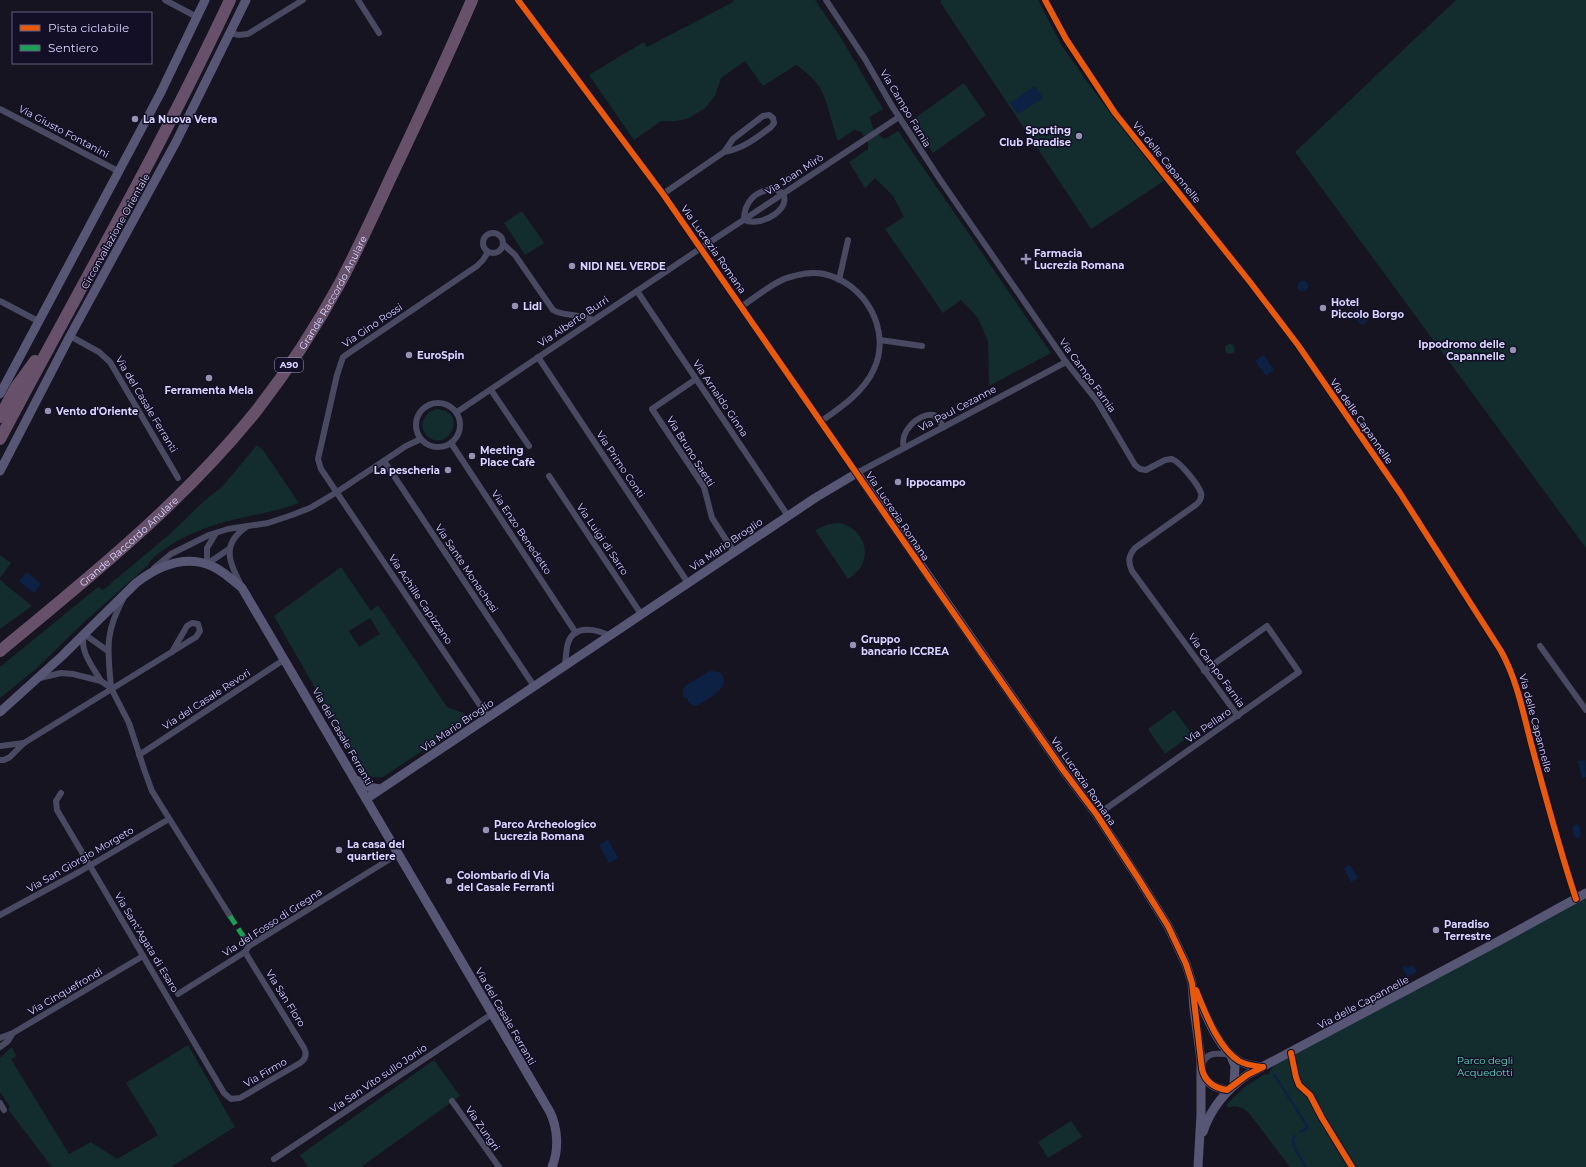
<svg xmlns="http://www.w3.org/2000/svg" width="1586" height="1167" viewBox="0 0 1586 1167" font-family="Montserrat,sans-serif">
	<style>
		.green { fill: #132c2d; fill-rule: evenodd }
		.water { fill: #0d2144 }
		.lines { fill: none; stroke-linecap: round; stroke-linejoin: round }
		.stream { stroke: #0d2144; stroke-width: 2.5 }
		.street { stroke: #4a4962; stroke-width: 6 }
		.secondary { stroke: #575674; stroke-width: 9 }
		.highway { stroke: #67516a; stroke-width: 12 }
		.quiet { stroke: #1a9f57; stroke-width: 5; stroke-dasharray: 10 5; stroke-linecap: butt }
		.cycleway-casing { stroke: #130f26; stroke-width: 8 }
		.cycleway { stroke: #e8590c; stroke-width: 6 }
		.poi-dot { fill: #9591b1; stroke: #130f26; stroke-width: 1.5 }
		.labels { text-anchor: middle; stroke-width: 3; stroke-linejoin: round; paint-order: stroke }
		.shield { fill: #130f26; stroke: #9e99be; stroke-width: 1 }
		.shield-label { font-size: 9px; font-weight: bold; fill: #d9d4ff }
		.street-label { font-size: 10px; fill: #d9d4ff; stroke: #130f26 }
		.poi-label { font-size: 10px; font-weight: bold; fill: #d9d4ff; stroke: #130f26; text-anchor: start }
		.park-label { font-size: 10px; fill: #5fe0c0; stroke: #130f26 }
	</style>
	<rect width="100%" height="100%" fill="#161421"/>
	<g class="green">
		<path d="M733,0H815L841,38L883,109L870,117C871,127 876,135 885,139L898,131L1051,353L989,386L988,341L978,318L961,300L943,313L885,229L904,217L893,196L875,178L865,188L849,162L868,149V142L861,132L854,130L838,141C826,108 829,86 796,65L763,86L745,61L721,78L715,96L705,108L689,118L677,121H661L634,140L589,75L644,42L647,47L733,2Z"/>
		<path d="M942,0H1038L1062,46L1093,90L1164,181L1091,229L940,2Z"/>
		<path d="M1456,0H1586V548L1295,152Z"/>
		<path d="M964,83L986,115L933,153L911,121Z"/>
		<path d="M522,211L544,243L525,255L504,223Z"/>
		<circle cx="1230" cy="349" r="5"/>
		<path d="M437,409C471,412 446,456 426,435C417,424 426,411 437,409Z"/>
		<path d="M257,445L263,450L299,503C278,511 258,514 237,519C213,524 190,533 169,546C159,553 154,556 147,566L82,624L36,669L0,698V667L98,587L103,590L171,533L205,500L222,487Z"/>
		<path d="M838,523C856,525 870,544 863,563C860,569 854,575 848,579L815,530L829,524Z"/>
		<path d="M0,555L11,563L0,578Z"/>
		<path d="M341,567L371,611L378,605L447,707L473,717L383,777C373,778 368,777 361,769L274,616ZM370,618L380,634L359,647L349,631Z"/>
		<path d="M0,580L32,606L0,629Z"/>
		<path d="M1174,710L1192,734L1165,754L1148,729Z"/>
		<path d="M1586,898V1167H1290L1249,1113C1242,1107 1237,1105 1228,1108L1227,1104L1246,1086L1265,1074L1268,1075L1274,1065Z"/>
		<path d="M188,1045L235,1127L171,1167H52L8,1109L10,1107L0,1092V1058L12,1047L16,1056L11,1059L69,1154L91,1142L117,1159L158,1135L126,1083Z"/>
		<path d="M434,1060L460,1096L361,1167H308L300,1155Z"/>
		<path d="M1071,1121L1082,1137L1048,1158L1038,1142Z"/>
	</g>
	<g class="water">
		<path d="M1035,86L1043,98L1018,114L1010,103Z"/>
		<circle cx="1303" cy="286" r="5.5"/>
		<path d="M1359,308L1367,320L1364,325L1360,324L1352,312Z"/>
		<path d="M1264,355L1274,370L1266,376L1255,361Z"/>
		<path d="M27,572L41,584L34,593L19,581Z"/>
		<path d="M710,671L719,672C735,686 708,699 698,705C694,707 691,705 688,702V699L683,696V690L685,686Z"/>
		<path d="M1585,760L1586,777L1582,778L1578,761Z"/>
		<path d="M1577,824L1580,827L1581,835L1577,838L1574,836L1572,827Z"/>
		<path d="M608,840L618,858L609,863L599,845Z"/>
		<path d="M1350,865L1358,878L1351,882L1344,868Z"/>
		<path d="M1413,965L1417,972L1407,977L1402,967L1406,966L1407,968Z"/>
	</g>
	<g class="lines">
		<g class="stream">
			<path d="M1274,1074L1307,1126V1128L1301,1132"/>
			<path d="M1295,1136L1293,1140L1295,1149L1306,1167"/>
		</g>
		<g class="street">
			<path d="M165,0L197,17"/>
			<path d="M358,0L379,33"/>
			<path d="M518,0L663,194L857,473L1066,362"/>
			<path d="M826,0L865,59L892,106L941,181L1066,362L1097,401L1135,465L1140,469L1146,470L1165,460L1172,459C1180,462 1198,484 1201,493C1202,497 1200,501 1197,504L1135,548C1128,556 1128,562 1132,571L1238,716"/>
			<path d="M1045,0L1066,39L1115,113L1250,282L1298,345L1400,493L1501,651C1517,680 1523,712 1531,743C1545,795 1559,848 1576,899"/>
			<path d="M230,33L239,35L248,34L303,0"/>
			<path d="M0,109L118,171"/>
			<path d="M773,189L781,192C795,206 763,228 744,220C744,202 755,191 773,189Z"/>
			<path d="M663,194L724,152L733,139L763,116L769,115L773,118L774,123L771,127C756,138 743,149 724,152"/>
			<circle cx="493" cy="243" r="10"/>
			<path d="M503,244L515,255L553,310C564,317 579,313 593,320"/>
			<path d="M488,252L483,260L477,266L343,357L337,375L318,459L321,469L488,717"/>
			<path d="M839,280L848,240"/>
			<path d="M637,291L788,516"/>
			<path d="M0,301L38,321"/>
			<path d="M742,306C758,296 775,280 794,276C804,273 815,272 824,274C865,283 892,330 874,369C864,392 840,408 820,422"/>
			<path d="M70,336L99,352L110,362L178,478"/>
			<path d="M880,340L922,346"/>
			<path d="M538,357L688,583"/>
			<path d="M696,379L652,409L704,487L712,518L734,552"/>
			<path d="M491,390L529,446"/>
			<circle cx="438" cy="425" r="22"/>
			<path d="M457,412L701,248L899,117"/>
			<path d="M451,443L576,633"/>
			<path d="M904,448C899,432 918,413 934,415L944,427"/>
			<path d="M384,461L534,686"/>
			<path d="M549,476L641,614"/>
			<path d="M216,533L207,548V564L229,549"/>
			<path d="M154,568L171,554L209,535L228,529L268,523L292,515L310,508L337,492L406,446L421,439"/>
			<path d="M241,585C229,561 221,545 246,527"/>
			<path d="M1540,646L1586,710"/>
			<path d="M565,665C566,658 566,650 568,643C574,624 597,629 610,636"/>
			<path d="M40,678L61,673L73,674L101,681L111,688L129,723L145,772L152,791L230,916"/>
			<path d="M101,681C93,667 79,651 84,634L108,651"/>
			<path d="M111,688C108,649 104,635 123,599"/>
			<path d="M0,746L24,743"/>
			<path d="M139,755L285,659"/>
			<path d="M0,760H4L10,757L24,743L196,637L200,631L198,624L192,623L187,626L172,652"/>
			<path d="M61,793L56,801L57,810L224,1093L231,1099L240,1098L300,1063C306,1059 307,1054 304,1048L245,952"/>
			<path d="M1097,815L1299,672L1267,626L1204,671"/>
			<path d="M0,915L79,872L169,819"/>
			<path d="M243,936L249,946"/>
			<path d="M178,994L245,952L249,946L398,854"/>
			<path d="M0,1038L13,1033"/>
			<path d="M0,1047L8,1041L13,1033L143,956"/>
			<path d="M1202,1065C1206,1051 1219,1053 1231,1055"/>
			<path d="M452,1101L499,1167"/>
			<path d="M0,1103L4,1110"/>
			<path d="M274,1159L492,1014"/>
		</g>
		<g class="secondary">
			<path d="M0,394L160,94L205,0"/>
			<path d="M0,471L70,336L176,142L246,0"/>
			<path d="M0,712L62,656L136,583C158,566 184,554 212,566C223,571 233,580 242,588L550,1112C558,1129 559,1150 552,1167"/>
			<path d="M356,780L368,787L380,789"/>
			<path d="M366,799L815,498L857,473L1063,770L1097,815L1138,878L1168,926L1186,964L1192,983L1194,1009L1201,1060V1114L1198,1167"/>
			<path d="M1195,990C1205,1012 1217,1048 1239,1061C1246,1065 1254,1066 1262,1067"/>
			<path d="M1231,1056L1235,1066L1234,1084"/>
			<path d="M1202,1072C1206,1084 1216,1088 1227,1090"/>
			<path d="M1203,1132C1211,1107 1226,1090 1247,1075L1497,942L1586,893"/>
		</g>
		<g class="highway">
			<path d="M0,417L16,387L35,361"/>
			<path d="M0,439C77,293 160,150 230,0"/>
			<path id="s1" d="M0,651C91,576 183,502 257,410C288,370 316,327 340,283C358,249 374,214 390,179C418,120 446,60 472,0"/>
		</g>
		<path class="quiet" d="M230,916L243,936"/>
		<defs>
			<g id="cycleway">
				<path d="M518,0L663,194L909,549L1063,770L1097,815L1138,878L1168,926L1186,964L1192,983L1202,1069C1205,1082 1214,1088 1227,1090L1247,1075L1263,1067"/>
				<path d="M1045,0L1066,39L1115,113L1250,282L1298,345L1400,493L1501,651C1517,680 1523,712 1531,743C1545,795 1559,848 1576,899"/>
				<path d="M1196,990C1205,1012 1218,1048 1239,1061C1246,1065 1255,1066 1263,1067"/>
				<path d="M1291,1053L1296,1077L1299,1085L1310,1095L1322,1118L1352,1167"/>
			</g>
		</defs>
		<use href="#cycleway" class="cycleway-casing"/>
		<use href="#cycleway" class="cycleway"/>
	</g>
	<g class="poi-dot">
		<circle cx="135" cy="119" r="4"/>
		<circle cx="1079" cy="136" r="4"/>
		<path d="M1024 253h4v4h4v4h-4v4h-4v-4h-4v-4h4z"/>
		<circle cx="572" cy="266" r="4"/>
		<circle cx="515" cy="306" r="4"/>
		<circle cx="1323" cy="308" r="4"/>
		<circle cx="1513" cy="350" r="4"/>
		<circle cx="409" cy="355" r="4"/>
		<circle cx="209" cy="378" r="4"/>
		<circle cx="48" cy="411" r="4"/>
		<circle cx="472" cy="456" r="4"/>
		<circle cx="448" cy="470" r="4"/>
		<circle cx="898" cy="482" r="4"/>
		<circle cx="853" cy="645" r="4"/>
		<circle cx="486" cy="830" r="4"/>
		<circle cx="339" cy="850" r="4"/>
		<circle cx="449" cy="881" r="4"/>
		<circle cx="1436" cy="930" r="4"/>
	</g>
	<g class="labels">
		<rect class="shield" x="275" y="358" width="28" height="14" rx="3"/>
		<g class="shield-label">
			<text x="289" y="368">A90</text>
		</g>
		<g class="street-label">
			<text transform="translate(906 108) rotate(59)" y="4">Via Campo Farnia</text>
			<text transform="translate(64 131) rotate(28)" y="4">Via Giusto Fontanini</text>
			<text transform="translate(1167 162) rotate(51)" y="4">Via delle Capannelle</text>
			<text transform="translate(794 174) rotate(-33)" y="4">Via Joan Mirò</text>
			<text transform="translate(115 231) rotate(-61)" y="4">Circonvallazione Orientale</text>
			<text transform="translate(714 249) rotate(55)" y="4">Via Lucrezia Romana</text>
			<text dy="4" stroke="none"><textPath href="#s1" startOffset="493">Grande Raccordo Anulare</textPath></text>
			<text transform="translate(573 321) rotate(-34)" y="4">Via Alberto Burri</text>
			<text transform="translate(372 325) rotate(-34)" y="4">Via Gino Rossi</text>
			<text transform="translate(1088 375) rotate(54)" y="4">Via Campo Farnia</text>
			<text transform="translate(721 398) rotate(56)" y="4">Via Arnaldo Ginna</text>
			<text transform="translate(147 404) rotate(59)" y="4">Via del Casale Ferranti</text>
			<text transform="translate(957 408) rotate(-28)" y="4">Via Paul Cezanne</text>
			<text transform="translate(1362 421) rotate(55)" y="4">Via delle Capannelle</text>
			<text transform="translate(691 451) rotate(58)" y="4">Via Bruno Saetti</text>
			<text transform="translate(621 464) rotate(56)" y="4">Via Primo Conti</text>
			<text transform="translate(898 516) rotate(56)" y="4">Via Lucrezia Romana</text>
			<text transform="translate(522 532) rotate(56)" y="4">Via Enzo Benedetto</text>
			<text transform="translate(603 539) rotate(56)" y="4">Via Luigi di Sarro</text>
			<text dy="4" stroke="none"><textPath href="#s1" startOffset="169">Grande Raccordo Anulare</textPath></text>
			<text transform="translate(726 544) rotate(-34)" y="4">Via Mario Broglio</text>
			<text transform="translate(467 568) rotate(56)" y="4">Via Sante Monachesi</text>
			<text transform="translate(421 599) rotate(56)" y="4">Via Achille Capizzano</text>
			<text transform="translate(1217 670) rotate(54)" y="4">Via Campo Farnia</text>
			<text transform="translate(206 699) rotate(-33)" y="4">Via del Casale Revori</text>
			<text transform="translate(1536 723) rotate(75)" y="4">Via delle Capannelle</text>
			<text transform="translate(457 725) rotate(-34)" y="4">Via Mario Broglio</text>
			<text transform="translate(1208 725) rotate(-35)" y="4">Via Pellaro</text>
			<text transform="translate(343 736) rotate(60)" y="4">Via del Casale Ferranti</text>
			<text transform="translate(1084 781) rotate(55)" y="4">Via Lucrezia Romana</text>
			<text transform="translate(80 859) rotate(-30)" y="4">Via San Giorgio Morgeto</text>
			<text transform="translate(272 922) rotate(-33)" y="4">Via del Fosso di Gregna</text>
			<text transform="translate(147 942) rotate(59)" y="4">Via Sant'Agata di Esaro</text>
			<text transform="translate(65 991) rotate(-30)" y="4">Via Cinquefrondi</text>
			<text transform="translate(286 998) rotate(58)" y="4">Via San Floro</text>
			<text transform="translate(1363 1002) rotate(-28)" y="4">Via delle Capannelle</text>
			<text transform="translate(506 1016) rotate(60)" y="4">Via del Casale Ferranti</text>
			<text transform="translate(265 1072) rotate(-30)" y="4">Via Firmo</text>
			<text transform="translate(378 1078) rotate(-34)" y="4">Via San Vito sullo Jonio</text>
			<text transform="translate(483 1128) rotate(55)" y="4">Via Zungri</text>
		</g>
		<g class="poi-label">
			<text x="143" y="123">La Nuova Vera</text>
			<text x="1071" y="134" text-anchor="end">Sporting<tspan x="1071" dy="12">Club Paradise</tspan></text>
			<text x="1034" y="257">Farmacia<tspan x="1034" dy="12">Lucrezia Romana</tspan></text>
			<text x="580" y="270">NIDI NEL VERDE</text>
			<text x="1331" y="306">Hotel<tspan x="1331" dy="12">Piccolo Borgo</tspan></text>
			<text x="523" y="310">Lidl</text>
			<text x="1505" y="348" text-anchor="end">Ippodromo delle<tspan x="1505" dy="12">Capannelle</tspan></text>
			<text x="417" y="359">EuroSpin</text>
			<text x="209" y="394" text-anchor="middle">Ferramenta Mela</text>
			<text x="56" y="415">Vento d'Oriente</text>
			<text x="480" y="454">Meeting<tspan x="480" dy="12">Place Cafè</tspan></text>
			<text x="440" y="474" text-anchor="end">La pescheria</text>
			<text x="906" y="486">Ippocampo</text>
			<text x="861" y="643">Gruppo<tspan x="861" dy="12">bancario ICCREA</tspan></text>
			<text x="494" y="828">Parco Archeologico<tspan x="494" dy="12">Lucrezia Romana</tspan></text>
			<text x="347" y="848">La casa del<tspan x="347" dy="12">quartiere</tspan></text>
			<text x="457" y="879">Colombario di Via<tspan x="457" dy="12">del Casale Ferranti</tspan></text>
			<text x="1444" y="928">Paradiso<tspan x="1444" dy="12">Terrestre</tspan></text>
		</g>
		<g class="park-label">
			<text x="1485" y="1064">Parco degli<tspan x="1485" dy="12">Acquedotti</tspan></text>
		</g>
	</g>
	<rect x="12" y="12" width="140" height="52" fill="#130f26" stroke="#625e7d"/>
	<rect x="20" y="25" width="20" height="6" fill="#e8590c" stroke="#625e7d"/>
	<text x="48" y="32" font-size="12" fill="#d9d4ff">Pista ciclabile</text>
	<rect x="20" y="45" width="20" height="6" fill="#1a9f57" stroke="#625e7d"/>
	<text x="48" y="52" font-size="12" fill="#d9d4ff">Sentiero</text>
</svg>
